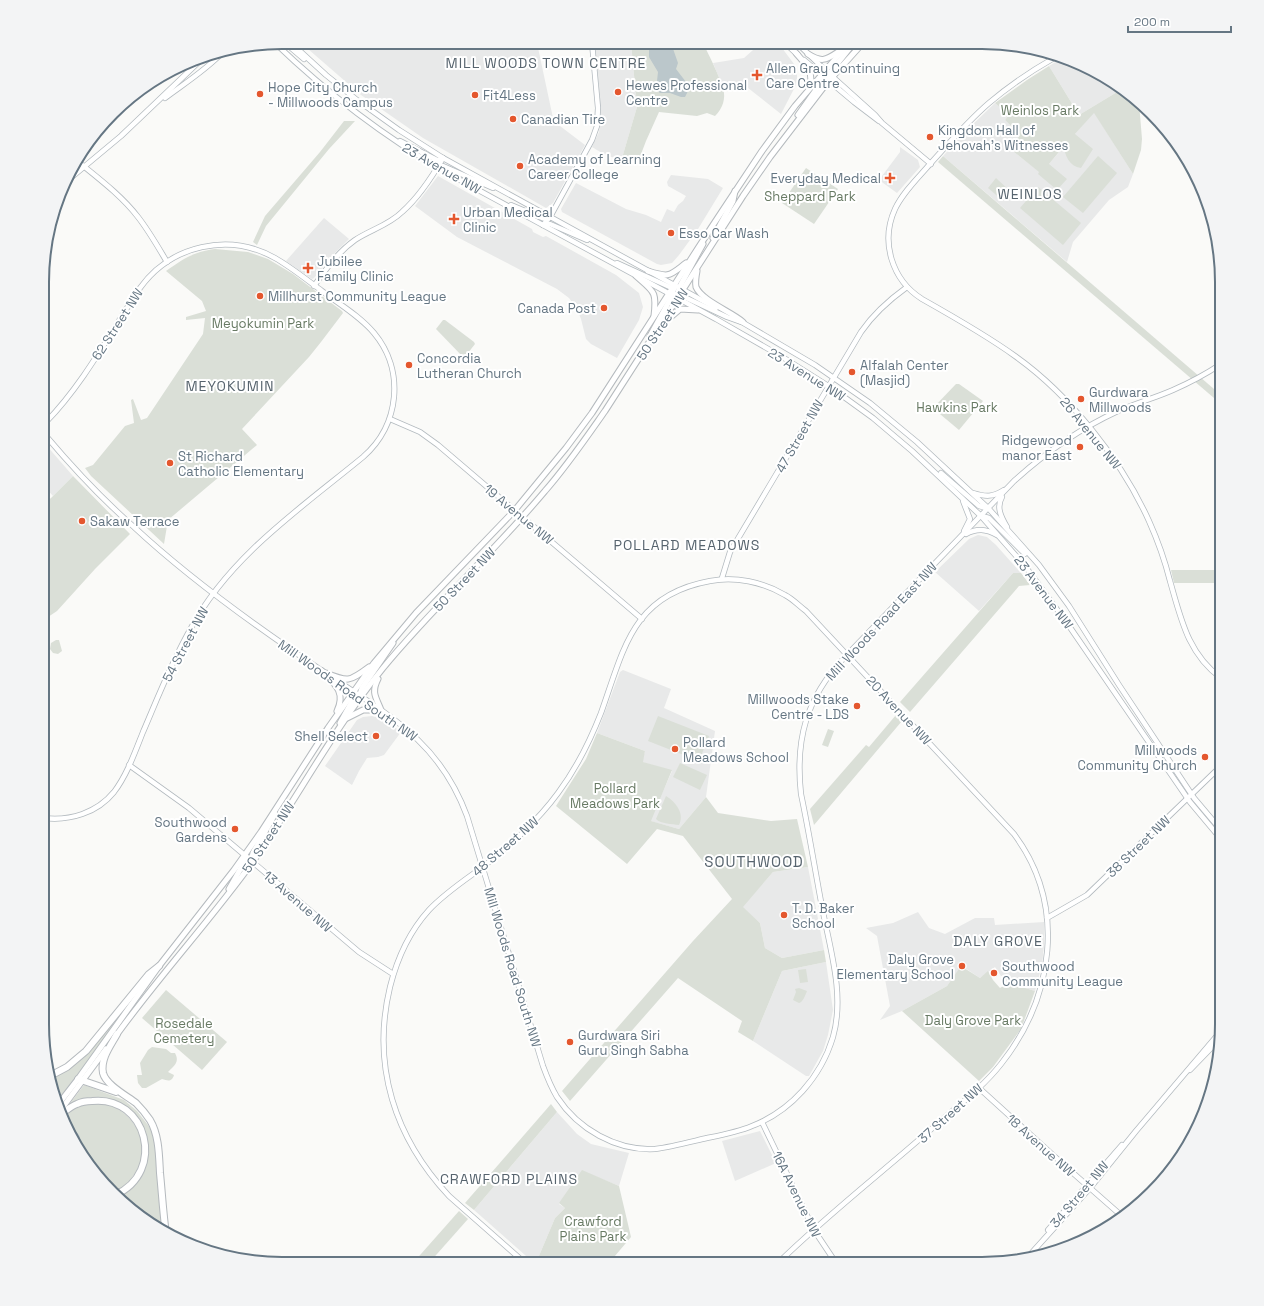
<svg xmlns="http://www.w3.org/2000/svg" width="1264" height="1306" viewBox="0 0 1264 1306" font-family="'Space Grotesk',sans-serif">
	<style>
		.built { fill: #e8e9e9 }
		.green { fill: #dadfd7 }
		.water { fill: #bbc7cb }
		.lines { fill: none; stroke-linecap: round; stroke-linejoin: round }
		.stream { stroke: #bbc7cb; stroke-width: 1 }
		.secondary-casing { stroke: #b3babf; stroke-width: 6 }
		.primary-casing { stroke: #b5babe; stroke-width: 7 }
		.highway-casing { stroke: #b4b9bd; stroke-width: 8 }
		.secondary { stroke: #fff; stroke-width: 4.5 }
		.primary { stroke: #fff; stroke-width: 5 }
		.highway { stroke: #fff; stroke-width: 6 }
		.poi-dot { fill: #e4572e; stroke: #fff; stroke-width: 1.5 }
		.labels { text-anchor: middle; stroke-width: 4; stroke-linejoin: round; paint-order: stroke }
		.poi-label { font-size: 13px; fill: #657683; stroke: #fff; text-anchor: start }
		.park-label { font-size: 13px; fill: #687a64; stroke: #fff }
		.street-label { font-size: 13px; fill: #657683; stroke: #fff }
		.neighbourhood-label { font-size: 14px; letter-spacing: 1px; fill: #57646e; stroke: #fff }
		.quarter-label { font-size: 15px; letter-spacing: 1px; fill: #57646e; stroke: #fff }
		.rim { fill: none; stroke: #657683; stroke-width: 2 }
	</style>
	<rect width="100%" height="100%" fill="#fafaf8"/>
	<g class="built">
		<path d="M300,42L537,43L553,118L560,126L585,145L553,203L546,208L423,138L361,95Z"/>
		<path d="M595,43H631L637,107L622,158L611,157L602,153L592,147L599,132L601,118Z"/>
		<path d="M761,43H774L782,48L797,68V83L781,114L743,84L722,85L713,63L744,58Z"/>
		<path d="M1059,60L1102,74L1122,89L1079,115L1049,66Z"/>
		<path d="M995,103L1010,115L1005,120L1020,135L1009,148L1041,173L1094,112L1133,174L1128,187L1109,200L1073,242L1067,262L943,156L967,130Z"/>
		<path d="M900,147L918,160L920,167L897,193L879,180L900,152Z"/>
		<path d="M671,175L708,179L723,188L698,229L679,255L672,263L661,265L657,264L562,212L561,209L576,183L626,209L646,215L661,222L667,209L674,212L678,205L683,201L686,196L668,186L667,182Z"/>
		<path d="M438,176L532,229L533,232L543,237L546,236L616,275L639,293L643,307L639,320L617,358L591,344L586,339L581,319L577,309L569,298L557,289L457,237L415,206Z"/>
		<path d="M324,218L349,239L333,255L314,278L312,279L286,261Z"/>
		<path d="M46,445L73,476L53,496L45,487Z"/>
		<path d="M978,535L987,537L996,545L1021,573H1013L979,611L935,572L969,539Z"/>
		<path d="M623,670L671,689L664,708L715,731L706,797L679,829L650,821L672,771L642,762L645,751L597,733L620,672Z"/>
		<path d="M372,716L383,719L401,732L384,755L378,757L367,758L359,771L352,785L325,766L357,720L363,717Z"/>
		<path d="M808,867L824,950L782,958L765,948L760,923L742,907L773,872Z"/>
		<path d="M918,912L929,928L945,934L975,918H994L995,925L1044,922V945L1042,965L1035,991L1008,983L1003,976H1001L995,967L980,978L962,966L947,986L902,1011L880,1020L890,1006L877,936L866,928L893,923Z"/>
		<path d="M826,962L833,1010L828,1035L823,1051L809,1076H806L753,1041L782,971Z"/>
		<path d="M557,1112L577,1134L591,1144L629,1153L619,1186L582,1171L559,1204L565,1208L555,1218L536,1263H534L474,1210Z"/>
		<path d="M760,1131L776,1163L735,1181L722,1141Z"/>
	</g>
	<g class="green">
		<path d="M631,43H703C708,53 723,83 724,93C725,102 721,110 715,116L707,113L697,116L659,112L646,141L638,162L622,158L637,107Z"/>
		<path d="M1049,66L1079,115L1122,89L1139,103L1142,139L1141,150L1133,174L1094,113L1075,134L1093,149L1081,168C1069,166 1065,156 1064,146L1049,164L1067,179L1057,190L1038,174L1039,172L1009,148L1020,135L1005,120L1009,115L995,103L1027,80Z"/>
		<path d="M344,121H355L329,149L266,226L257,245L253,242L265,216L320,152Z"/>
		<path d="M943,156L1221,395V404L938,162Z"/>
		<path d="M1098,156L1117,173L1083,213L1063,197Z"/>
		<path d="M806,168L838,189L814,224L782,203Z"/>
		<path d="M996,178L1010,191L1002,200L988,188Z"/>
		<path d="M1038,187L1081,223L1063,245L1020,208Z"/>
		<path d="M215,249L248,252L268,259L293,274L342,311L343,313L321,342L309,357L242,429L257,445L168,520L164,544L91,476L85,468L93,465L125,426L134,423L131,400L133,399L141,420L147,418L203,334L205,318L186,320V317L206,311L202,301L166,271C185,258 193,252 215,249Z"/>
		<path d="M443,320H445L474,342L475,344L464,358L436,329Z"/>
		<path d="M956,384H959L983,401L959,430L934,409V407Z"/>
		<path d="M73,476L130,534L95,569L57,611L45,619V503L51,498Z"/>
		<path d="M1171,570H1221V583H1174Z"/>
		<path d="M1013,573H1021L1030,585L1019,586L910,712L900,702Z"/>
		<path d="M56,640H59L62,651L58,654L53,653L50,649L51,643Z"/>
		<path d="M896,715L902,721L814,825L810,809L866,745L869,747Z"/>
		<path d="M658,716L709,736L699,761L648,741Z"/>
		<path d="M828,729L834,731L828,747L822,745Z"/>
		<path d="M597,733L645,751L643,762L672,770L651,821L679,829L706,797L718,813L771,821L797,819L808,867L773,872L743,907L760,923L765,948L782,958L824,950L826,962L782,971L753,1041L738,1032L742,1021L678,978L570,1101L562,1091L693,941L732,899L683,836L657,829L627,864L556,806L586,759Z"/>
		<path d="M680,763L707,775L700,790L673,777Z"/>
		<path d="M666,796C676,802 685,814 679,825C672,824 661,824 656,819Z"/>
		<path d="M961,966L980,978L988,971L993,980L1000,988L1008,983L1035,991L1021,1029L993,1067L979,1081L902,1011L947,986Z"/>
		<path d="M806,969L808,982L800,983L798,970Z"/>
		<path d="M799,988L807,991C805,996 803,1002 799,1003L793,1000L796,992L795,989Z"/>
		<path d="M166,990L227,1042L202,1070L142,1018Z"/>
		<path d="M119,1015L105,1037L56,1104L50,1078L65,1071Z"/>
		<path d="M152,1047L166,1049L171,1053H175C180,1062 174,1066 168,1072L174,1075C172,1082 168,1081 162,1079L146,1088H142L138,1083L137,1075H142L140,1063L148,1050Z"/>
		<path d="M84,1085L124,1100L137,1111L148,1125L153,1134L157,1150L164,1233L124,1204L116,1196L142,1173L145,1134C128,1115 118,1093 88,1098C81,1100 74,1103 68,1106Z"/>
		<path d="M89,1104C97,1104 104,1103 111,1106C144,1119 154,1160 126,1184C123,1188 118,1190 113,1192L83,1157L62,1116L74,1107Z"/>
		<path d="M551,1104L557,1112L474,1210L465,1203Z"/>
		<path d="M582,1170L619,1186L631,1237L609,1263H536L555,1218L565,1208L559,1203Z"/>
		<path d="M459,1211L468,1219L429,1263H413Z"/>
	</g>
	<path class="water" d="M649,43H671L678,63L676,69L686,82L688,91L685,97H681L670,93H660L655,88L657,81L658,72L649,57Z"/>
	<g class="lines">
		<path class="stream" d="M77,1133L79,1136L83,1158"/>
		<defs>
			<g id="secondary">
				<path d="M284,42L304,59"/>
				<path d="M290,42L326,75L357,100L399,130L443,158L716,308"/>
				<path d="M275,43C327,93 385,137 447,173L716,319L784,358L833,389L873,418L912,451L981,516L1025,566L1067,623L1190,802L1221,839"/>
				<path d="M785,43L798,55"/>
				<path d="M797,43L825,70L875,115L882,123L931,164"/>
				<path d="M1054,58C1031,71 1009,86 989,103C968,121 949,143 930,164C918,178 903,192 895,209C880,242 892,280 922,299C954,317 986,335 1015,356C1070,395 1122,461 1149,521C1158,541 1165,561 1170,581C1181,619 1188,654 1221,678"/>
				<path d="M804,60L854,102L879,121"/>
				<path d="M165,98C185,83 206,70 223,52"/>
				<path d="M400,141L437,160H441L443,158"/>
				<path d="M76,160C98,178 121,195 138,217C149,231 158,247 167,262"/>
				<path d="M438,167L443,166L493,188"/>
				<path d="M67,181L121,136L206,55"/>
				<path d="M511,205L542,218L546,219L550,217"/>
				<path d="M543,225L550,217L592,140L597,126L598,108L592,43"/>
				<path d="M543,225L550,224L587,240"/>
				<path d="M617,263L674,289"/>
				<path d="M314,286C326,269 338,252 355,240C370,230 389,225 402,212C419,197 432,177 443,158"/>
				<path d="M676,294L680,295L727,317L741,322"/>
				<path d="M740,321L815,365L870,403L917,442L989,509L1039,565L1069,606L1119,685L1194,798L1221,830"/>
				<path d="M390,419L420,432L438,445L642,619"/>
				<path d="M46,436C73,468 102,499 134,527C192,581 258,628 324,672"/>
				<path d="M941,473L979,506L989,509"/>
				<path d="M973,493C986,497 993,497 1004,490"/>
				<path d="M1002,497C996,507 1001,517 1007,527"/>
				<path d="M963,501L970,519L964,531"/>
				<path d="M982,516L989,518L1025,554"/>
				<path d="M966,534C977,528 986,529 997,535"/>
				<path d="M722,578L730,552L861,332C874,313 889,300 907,287"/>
				<path d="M330,676C392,717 440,743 467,816L543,1066C547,1077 551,1087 557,1097C578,1129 616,1151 655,1149C672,1147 690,1142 707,1138C722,1135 738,1132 752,1126C791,1111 821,1077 833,1037C845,995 830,949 822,907C815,870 809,832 801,794C795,740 806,698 844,658L1014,481C1046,452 1079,429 1118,411C1136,403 1155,398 1173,390C1189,383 1206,374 1221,364"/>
				<path d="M129,765L189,808L359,952L393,974"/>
				<path d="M44,818C70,821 97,813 114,792C127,775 135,752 143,732C158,697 172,661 191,628C230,556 301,508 363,457C400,425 405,370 374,333C360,316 339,304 322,291C307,280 291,267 275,258C229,232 171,245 140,288C110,333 84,383 46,422"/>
				<path d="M1047,918L1087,895L1221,766"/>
				<path d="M1190,1070L1221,1038"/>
				<path d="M979,1088L1065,1166L1123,1217"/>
				<path d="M762,1122L814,1230L836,1263"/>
				<path d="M1048,1230L1122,1145"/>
				<path d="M1027,1258L1090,1188L1136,1131L1221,1031"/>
				<path d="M525,1263L449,1196C395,1138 371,1066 390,987C397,959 409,932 429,910C444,894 462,882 480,869C509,846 536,823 558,793C576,769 590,741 601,713C624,649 632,595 710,581C735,576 763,582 785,595C793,599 799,606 806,611L1014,834C1067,905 1054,997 1001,1064C983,1087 959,1105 937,1124C884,1171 828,1214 778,1263"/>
			</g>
			<g id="primary">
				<path d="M796,53C805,64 815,72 809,87"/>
				<path d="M808,54C821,62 825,61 838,52"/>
				<path d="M828,82L829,74L853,44"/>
				<path d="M798,115L823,80L825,75V70"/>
				<path d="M713,238L733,201L735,191"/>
				<path d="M648,271C670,278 669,276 686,263"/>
				<path d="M697,271C696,276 695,282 696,287C702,301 732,312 743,322"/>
				<path d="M636,276C654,292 657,291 654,316"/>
				<path d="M677,298L679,288L703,244"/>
				<path d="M667,320L680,309L698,310"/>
				<path d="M650,336L672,296L674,286"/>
				<path d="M322,671C335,684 346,692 337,711"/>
				<path d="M326,673C348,682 349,682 369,667"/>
				<path d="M362,697L360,694L362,688L393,643"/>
				<path d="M347,718L363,710H381C376,697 371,693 378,679"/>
				<path d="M340,723L354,698L353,691"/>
				<path d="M253,862L252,857L253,853L275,814"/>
				<path d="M229,889L245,861V855"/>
				<path d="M115,1037C159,976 210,921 254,860C298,797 334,728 383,668C434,606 494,552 545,491C567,466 586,438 605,411L743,196L770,157L826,84L862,44"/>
				<path d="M57,1106L78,1079L159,966L234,870L261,832L328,728L374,663L416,613L515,510L566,448L592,413L711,228L762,151L795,106L848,44"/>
				<path d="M60,1111L106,1049"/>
			</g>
			<g id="highway">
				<path d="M117,1034C111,1045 100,1059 103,1073C106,1085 127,1096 136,1103C141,1108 146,1114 150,1120C159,1135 159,1155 160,1173C162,1193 163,1213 166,1234"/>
				<path d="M50,1076L67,1067L86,1051L149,974L159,966"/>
				<path d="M78,1079L116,1092"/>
				<path d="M61,1114C66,1111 71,1106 77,1104C81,1102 87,1101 92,1101C147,1095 167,1172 115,1195"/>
			</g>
		</defs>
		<use href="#secondary" class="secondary-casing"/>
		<use href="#primary" class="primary-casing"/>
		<use href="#highway" class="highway-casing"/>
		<use href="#secondary" class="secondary"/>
		<use href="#primary" class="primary"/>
		<use href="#highway" class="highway"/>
	</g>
	<g class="poi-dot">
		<path d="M755 69h4v4h4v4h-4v4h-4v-4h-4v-4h4z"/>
		<circle cx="618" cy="92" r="4"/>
		<circle cx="260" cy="94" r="4"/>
		<circle cx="475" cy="95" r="4"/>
		<circle cx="513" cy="119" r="4"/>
		<circle cx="930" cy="137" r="4"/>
		<circle cx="520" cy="166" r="4"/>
		<path d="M888 172h4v4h4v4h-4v4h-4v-4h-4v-4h4z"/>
		<path d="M452 213h4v4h4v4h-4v4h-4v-4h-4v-4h4z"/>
		<circle cx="671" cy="233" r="4"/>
		<path d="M306 262h4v4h4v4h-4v4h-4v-4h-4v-4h4z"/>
		<circle cx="260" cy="296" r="4"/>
		<circle cx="604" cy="308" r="4"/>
		<circle cx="409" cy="365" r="4"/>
		<circle cx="852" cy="372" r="4"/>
		<circle cx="1081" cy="399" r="4"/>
		<circle cx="1080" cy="447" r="4"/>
		<circle cx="170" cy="463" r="4"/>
		<circle cx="82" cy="521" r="4"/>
		<circle cx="857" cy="706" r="4"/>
		<circle cx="376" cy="736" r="4"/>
		<circle cx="675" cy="749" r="4"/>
		<circle cx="1205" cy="757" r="4"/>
		<circle cx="235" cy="829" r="4"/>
		<circle cx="784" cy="915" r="4"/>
		<circle cx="962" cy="966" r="4"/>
		<circle cx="994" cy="973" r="4"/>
		<circle cx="570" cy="1042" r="4"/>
	</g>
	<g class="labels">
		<g class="poi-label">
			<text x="766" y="73">Allen Gray Continuing<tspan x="766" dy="15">Care Centre</tspan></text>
			<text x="626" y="90">Hewes Professional<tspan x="626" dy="15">Centre</tspan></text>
			<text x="268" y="92">Hope City Church<tspan x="268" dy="15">- Millwoods Campus</tspan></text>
			<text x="483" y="100">Fit4Less</text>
			<text x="521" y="124">Canadian Tire</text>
			<text x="938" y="135">Kingdom Hall of<tspan x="938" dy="15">Jehovah's Witnesses</tspan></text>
			<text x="528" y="164">Academy of Learning<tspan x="528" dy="15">Career College</tspan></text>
			<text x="881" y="183" text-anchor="end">Everyday Medical</text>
			<text x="463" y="217">Urban Medical<tspan x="463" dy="15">Clinic</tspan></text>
			<text x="679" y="238">Esso Car Wash</text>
			<text x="317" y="266">Jubilee<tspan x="317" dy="15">Family Clinic</tspan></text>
			<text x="268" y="301">Millhurst Community League</text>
			<text x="596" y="313" text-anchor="end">Canada Post</text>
			<text x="417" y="363">Concordia<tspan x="417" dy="15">Lutheran Church</tspan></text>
			<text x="860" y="370">Alfalah Center<tspan x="860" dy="15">(Masjid)</tspan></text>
			<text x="1089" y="397">Gurdwara<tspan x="1089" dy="15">Millwoods</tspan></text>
			<text x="1072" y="445" text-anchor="end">Ridgewood<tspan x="1072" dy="15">manor East</tspan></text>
			<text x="178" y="461">St Richard<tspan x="178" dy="15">Catholic Elementary</tspan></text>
			<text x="90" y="526">Sakaw Terrace</text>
			<text x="849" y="704" text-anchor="end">Millwoods Stake<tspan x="849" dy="15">Centre - LDS</tspan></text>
			<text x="368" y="741" text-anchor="end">Shell Select</text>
			<text x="683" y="747">Pollard<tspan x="683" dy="15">Meadows School</tspan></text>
			<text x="1197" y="755" text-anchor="end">Millwoods<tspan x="1197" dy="15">Community Church</tspan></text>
			<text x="227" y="827" text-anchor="end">Southwood<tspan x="227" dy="15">Gardens</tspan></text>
			<text x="792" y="913">T. D. Baker<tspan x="792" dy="15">School</tspan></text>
			<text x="954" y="964" text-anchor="end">Daly Grove<tspan x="954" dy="15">Elementary School</tspan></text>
			<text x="1002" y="971">Southwood<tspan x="1002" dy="15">Community League</tspan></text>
			<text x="578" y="1040">Gurdwara Siri<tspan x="578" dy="15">Guru Singh Sabha</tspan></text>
		</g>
		<g class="park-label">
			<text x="1040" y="115">Weinlos Park</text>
			<text x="810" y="201">Sheppard Park</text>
			<text x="263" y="328">Meyokumin Park</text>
			<text x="957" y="412">Hawkins Park</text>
			<text x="615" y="793">Pollard<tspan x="615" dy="15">Meadows Park</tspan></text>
			<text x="973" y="1025">Daly Grove Park</text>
			<text x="184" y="1028">Rosedale<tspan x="184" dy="15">Cemetery</tspan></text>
			<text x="593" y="1226">Crawford<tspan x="593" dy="15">Plains Park</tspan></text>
		</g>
		<g class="street-label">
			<text transform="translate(442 168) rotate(30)" y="5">23 Avenue NW</text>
			<text transform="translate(117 324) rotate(-57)" y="5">62 Street NW</text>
			<text transform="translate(662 324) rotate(-57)" y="5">50 Street NW</text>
			<text transform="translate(807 374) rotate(32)" y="5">23 Avenue NW</text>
			<text transform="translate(1091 433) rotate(51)" y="5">26 Avenue NW</text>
			<text transform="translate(799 436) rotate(-60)" y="5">47 Street NW</text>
			<text transform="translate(519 514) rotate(40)" y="5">19 Avenue NW</text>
			<text transform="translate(464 579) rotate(-46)" y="5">50 Street NW</text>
			<text transform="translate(1044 592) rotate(53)" y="5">23 Avenue NW</text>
			<text transform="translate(881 621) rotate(-47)" y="5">Mill Woods Road East NW</text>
			<text transform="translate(185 644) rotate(-62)" y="5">54 Street NW</text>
			<text transform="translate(348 690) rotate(35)" y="5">Mill Woods Road South NW</text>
			<text transform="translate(899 710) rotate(47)" y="5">20 Avenue NW</text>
			<text transform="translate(268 837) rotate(-56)" y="5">50 Street NW</text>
			<text transform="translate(505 846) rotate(-41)" y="5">48 Street NW</text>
			<text transform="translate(1138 846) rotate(-44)" y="5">38 Street NW</text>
			<text transform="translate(298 901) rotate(41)" y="5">13 Avenue NW</text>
			<text transform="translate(513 967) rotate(73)" y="5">Mill Woods Road South NW</text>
			<text transform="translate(950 1113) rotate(-42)" y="5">37 Street NW</text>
			<text transform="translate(1041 1145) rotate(42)" y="5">18 Avenue NW</text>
			<text transform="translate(797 1194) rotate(64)" y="5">16A Avenue NW</text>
			<text transform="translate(1079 1194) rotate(-50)" y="5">34 Street NW</text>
		</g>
		<g class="neighbourhood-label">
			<text x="546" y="68">MILL WOODS TOWN CENTRE</text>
			<text x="1030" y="199">WEINLOS</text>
			<text x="230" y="391">MEYOKUMIN</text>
			<text x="687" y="550">POLLARD MEADOWS</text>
			<text x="998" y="946">DALY GROVE</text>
			<text x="509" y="1184">CRAWFORD PLAINS</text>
		</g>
		<g class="quarter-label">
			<text x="754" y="867">SOUTHWOOD</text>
		</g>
	</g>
	<path d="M0 0H1264V1306H0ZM282 49H982A233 233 0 0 1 1215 282V1024A233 233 0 0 1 982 1257H282A233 233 0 0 1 49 1024V282A233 233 0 0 1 282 49Z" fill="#f3f4f5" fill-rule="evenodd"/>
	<path class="rim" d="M282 49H982A233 233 0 0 1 1215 282V1024A233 233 0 0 1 982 1257H282A233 233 0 0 1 49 1024V282A233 233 0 0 1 282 49Z"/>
	<path d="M1128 26v6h103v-6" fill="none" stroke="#657683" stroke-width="2"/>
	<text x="1134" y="26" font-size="12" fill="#657683" stroke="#ffffff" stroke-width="3" paint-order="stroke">200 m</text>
</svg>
